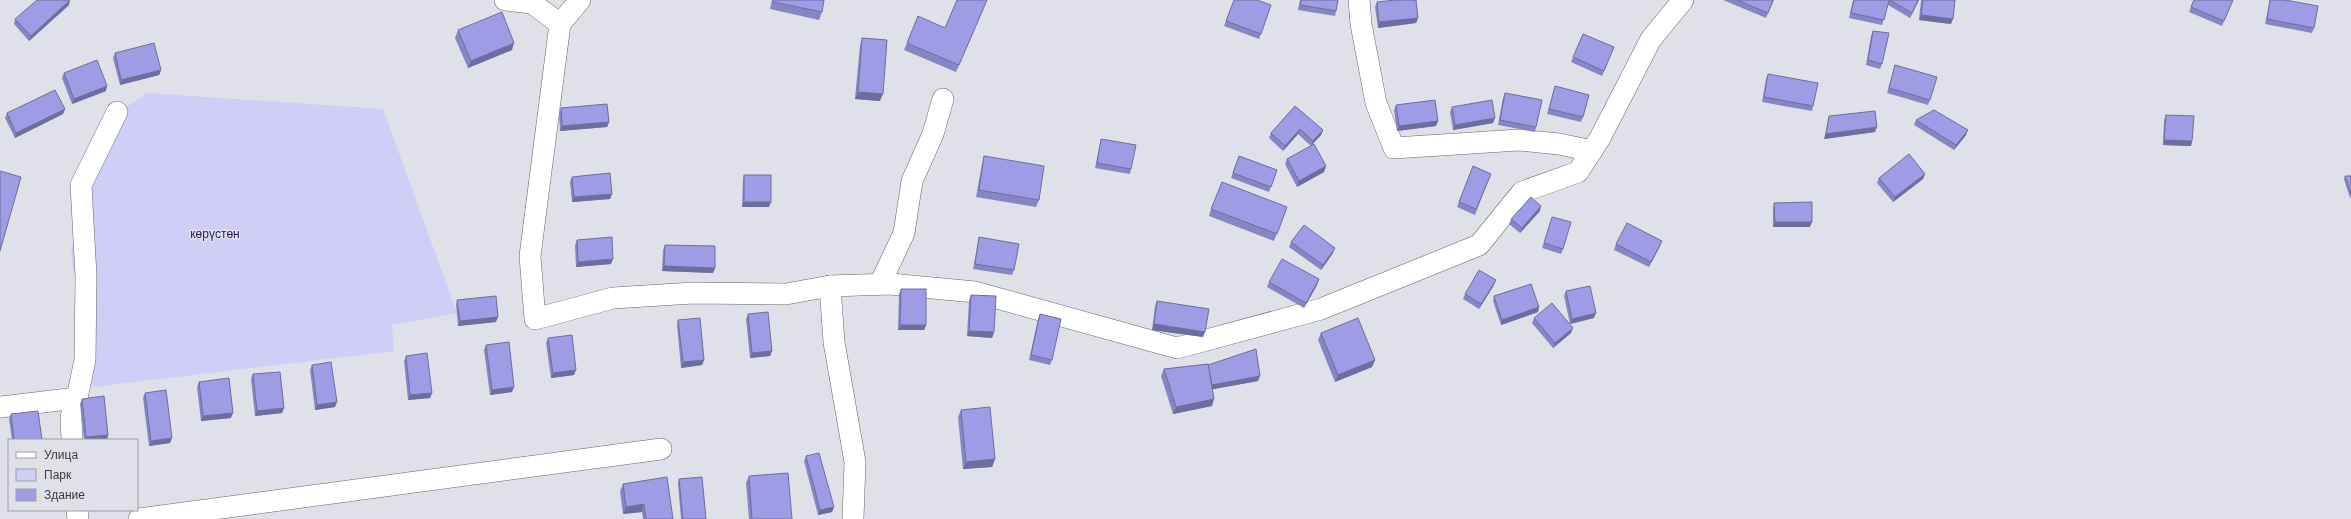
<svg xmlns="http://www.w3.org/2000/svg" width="2351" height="519" viewBox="0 0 2351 519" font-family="Barlow,sans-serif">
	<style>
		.green { fill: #cecef6 }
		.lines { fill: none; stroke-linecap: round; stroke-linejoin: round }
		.minor-casing { stroke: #65656d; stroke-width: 22 }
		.minor { stroke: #fff; stroke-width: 21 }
		.wall { fill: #8786c4 }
		.shaded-wall { fill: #6e6da0 }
		.building { fill: #9d9ce4; stroke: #6e6da0 }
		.labels { text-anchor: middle; stroke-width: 3; stroke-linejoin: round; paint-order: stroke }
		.park-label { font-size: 12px; fill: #281669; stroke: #e0e0e9 }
	</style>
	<rect width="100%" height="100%" fill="#e0e0e9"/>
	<path class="green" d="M147,93L383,109L457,313L392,325L394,351L93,387L71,255L97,127Z"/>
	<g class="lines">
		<defs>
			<g id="minor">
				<path d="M505,0L532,3L560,24"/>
				<path d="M580,0L560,24L530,256L535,319L613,298L693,293L786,294L830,286"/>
				<path d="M1359,0L1361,24L1376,103L1394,148L1519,140L1559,144L1592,151"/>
				<path d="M880,284L904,233L912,181L933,134L943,99"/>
				<path d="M0,407L77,398"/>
				<path d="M72,440L71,417L77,398L85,360L86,276L81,185L117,112"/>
				<path d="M77,510L78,519"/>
				<path d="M139,519L661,449"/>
				<path d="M853,519L855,462L834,342L830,286L890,284L975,292L1177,348L1321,309L1479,245L1522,192L1578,172L1600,138L1651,39L1683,0"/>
			</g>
		</defs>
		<use href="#minor" class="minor-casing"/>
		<use href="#minor" class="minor"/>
	</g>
	<g class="wall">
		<path d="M772,0H824L822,12L819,20L770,9Z"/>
		<path d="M987,0L956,72L904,50L907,43L945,28Z"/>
		<path d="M1234,0L1271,5L1259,39L1224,26Z"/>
		<path d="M1300,0H1338L1336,11L1335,16L1298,10Z"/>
		<path d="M1723,0H1774L1766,18Z"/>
		<path d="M1853,0H1919L1910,18L1888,5L1882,25L1849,18Z"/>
		<path d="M1921,0H1955L1951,24L1919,20Z"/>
		<path d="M2194,0H2233L2222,26L2189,12Z"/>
		<path d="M2270,0H2285L2314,28L2312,33L2265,24Z"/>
		<path d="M1377,2L1418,18L1416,23L1378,28L1375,7Z"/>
		<path d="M69,5L29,41L14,24L15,19Z"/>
		<path d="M458,30L512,50L468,68L455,38Z"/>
		<path d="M1873,31L1882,64L1880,69L1866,65L1871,36Z"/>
		<path d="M862,38L880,101L855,99L860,45Z"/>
		<path d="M1614,47L1602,76L1571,62L1573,57Z"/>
		<path d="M115,53L161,70L159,75L120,85L113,58Z"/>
		<path d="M1895,65L1930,100L1928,105L1887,93Z"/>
		<path d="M64,73L106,91L72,104L62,78Z"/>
		<path d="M1768,74L1813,106L1812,111L1762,102L1766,79Z"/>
		<path d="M1555,86L1583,117L1581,122L1547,114Z"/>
		<path d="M1505,93L1536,127L1535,132L1498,125L1503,98Z"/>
		<path d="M1396,105L1438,121L1436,126L1397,131L1394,110Z"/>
		<path d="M1295,106L1323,130L1321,135L1311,145L1326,166L1324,172L1297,187L1285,164L1287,159L1311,146L1298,134L1283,151L1269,138L1271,133Z"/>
		<path d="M1452,107L1493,123L1453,130L1450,112Z"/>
		<path d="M561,108L609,122L607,127L560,131L559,113Z"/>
		<path d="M65,109L63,114L15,138L5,118L7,113Z"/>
		<path d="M2166,115L2192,141L2191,146L2163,145L2164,120Z"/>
		<path d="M1829,116L1875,132L1824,139L1828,121Z"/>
		<path d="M1916,120L1966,135L1954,150L1914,125Z"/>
		<path d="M1101,139L1131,169L1130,174L1095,168L1100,144Z"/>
		<path d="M984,156L1039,200L1036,207L976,197L982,164Z"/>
		<path d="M1239,156L1277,170L1269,192L1231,178Z"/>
		<path d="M1473,166L1491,174L1475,215L1457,207Z"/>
		<path d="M1925,174L1923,179L1893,202L1877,183L1879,178Z"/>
		<path d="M744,175L769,207H742L743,180Z"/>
		<path d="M2345,176H2351V198H2350L2344,179Z"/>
		<path d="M572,177L612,194L610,199L572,202L570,182Z"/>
		<path d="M1774,203L1810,227H1773V208Z"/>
		<path d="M1287,207L1274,241L1209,216L1211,209Z"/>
		<path d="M1540,211L1520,233L1509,224L1511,219Z"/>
		<path d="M1551,222L1563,249L1561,254L1542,248Z"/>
		<path d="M979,237L1014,270L1012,275L973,269L978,242Z"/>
		<path d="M577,240L611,264L576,267L575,245Z"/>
		<path d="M1291,242L1333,253L1321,270L1289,247Z"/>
		<path d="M1616,244L1660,246L1649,267L1614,250Z"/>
		<path d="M665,245L715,268L713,273L662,271L663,250Z"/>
		<path d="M1319,279L1317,285L1304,308L1267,287L1269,282Z"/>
		<path d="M1494,285L1479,309L1463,299L1465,294Z"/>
		<path d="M901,289L926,325L924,330H898L899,294Z"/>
		<path d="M1566,291L1594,318L1570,324L1564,296Z"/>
		<path d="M971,295L994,332L992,338L967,336L969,300Z"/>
		<path d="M1494,296L1539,307L1538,312L1501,325L1493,301Z"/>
		<path d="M457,300L496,322L458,326L456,305Z"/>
		<path d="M1157,301L1203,337L1152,330L1155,306Z"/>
		<path d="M748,314L772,351L770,356L750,358L746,319Z"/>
		<path d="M1040,314L1052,360L1050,365L1029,360L1038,319Z"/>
		<path d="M1534,318L1571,333L1553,348L1532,323Z"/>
		<path d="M678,320L704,360L702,365L681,368L677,325Z"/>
		<path d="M1321,333L1375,360L1372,367L1335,382L1318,340Z"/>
		<path d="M548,338L574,375L551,378L546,343Z"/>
		<path d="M486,345L512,392L490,395L484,350Z"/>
		<path d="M406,356L432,393L430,398L408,400L404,361Z"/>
		<path d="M312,365L335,407L315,410L310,370Z"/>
		<path d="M1208,365L1258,381L1213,389L1212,406L1173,414L1161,376L1164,369Z"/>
		<path d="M253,374L284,408L282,413L255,416L251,379Z"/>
		<path d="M199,382L231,418L201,421L197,387Z"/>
		<path d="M145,393L170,443L149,446L143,398Z"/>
		<path d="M82,399L108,435L107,440H84L80,404Z"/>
		<path d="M961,410L995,459L992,467L963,469L958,417Z"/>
		<path d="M11,414L42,440H12L9,419Z"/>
		<path d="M806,456L834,507L832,512L818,515L804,461Z"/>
		<path d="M749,476L792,519H749L746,483Z"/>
		<path d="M679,479L706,519H681L678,484Z"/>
		<path d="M623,484L673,519H643L642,512L623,514L620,491Z"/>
	</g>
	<g class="shaded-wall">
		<path d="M70,0L69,5L29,41L31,36Z"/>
		<path d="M1918,0H1919L1910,18L1912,13Z"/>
		<path d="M1921,15L1953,19L1951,24L1919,20Z"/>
		<path d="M1418,18L1416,23L1378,28L1379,22Z"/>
		<path d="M514,43L512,50L468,68L471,61Z"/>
		<path d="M161,70L159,75L120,85L121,80Z"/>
		<path d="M107,86L106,91L72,104L74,99Z"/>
		<path d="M858,92L883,94L880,101L855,99Z"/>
		<path d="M65,109L63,114L15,138L16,133Z"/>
		<path d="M1495,118L1493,123L1453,130L1455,125Z"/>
		<path d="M1438,121L1436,126L1397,131L1399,126Z"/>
		<path d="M609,122L607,127L560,131L562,126Z"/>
		<path d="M1877,127L1875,132L1824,139L1826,134Z"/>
		<path d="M1300,129L1298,134L1283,151L1285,146Z"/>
		<path d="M1323,130L1321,135L1311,146L1313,141Z"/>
		<path d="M1968,130L1966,135L1954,150L1956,145Z"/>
		<path d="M2164,140L2192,141L2191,146L2163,145Z"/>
		<path d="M1326,166L1324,172L1297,187L1299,181Z"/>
		<path d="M1925,174L1923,179L1893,202L1895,197Z"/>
		<path d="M612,194L610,199L572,202L574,197Z"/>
		<path d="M744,202H771L769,207H742Z"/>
		<path d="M1541,206L1540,211L1520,233L1522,228Z"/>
		<path d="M1775,222H1812L1810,227H1773Z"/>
		<path d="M1662,241L1660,246L1649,267L1651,262Z"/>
		<path d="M1335,248L1333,253L1321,270L1323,265Z"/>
		<path d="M613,259L611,264L576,267L578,262Z"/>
		<path d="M664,266L715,268L713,273L662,271Z"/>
		<path d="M1319,279L1317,285L1304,308L1306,303Z"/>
		<path d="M1496,280L1494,285L1479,309L1481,304Z"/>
		<path d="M1539,307L1538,312L1501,325L1502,320Z"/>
		<path d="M1596,313L1594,318L1570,324L1572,319Z"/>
		<path d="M498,317L496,322L458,326L460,321Z"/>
		<path d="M1154,324L1205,332L1203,337L1152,330Z"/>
		<path d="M900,325H926L924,330H898Z"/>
		<path d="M1573,328L1571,333L1553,348L1555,343Z"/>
		<path d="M969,331L994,332L992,338L967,336Z"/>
		<path d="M772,351L770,356L750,358L752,353Z"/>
		<path d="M704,360L702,365L681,368L683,362Z"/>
		<path d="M1375,360L1372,367L1335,382L1338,375Z"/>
		<path d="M576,370L574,375L551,378L553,373Z"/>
		<path d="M1260,376L1258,381L1209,390L1210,385Z"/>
		<path d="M514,387L512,392L490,395L492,390Z"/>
		<path d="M432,393L430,398L408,400L410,395Z"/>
		<path d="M1214,399L1212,406L1173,414L1176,407Z"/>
		<path d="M337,402L335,407L315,410L317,405Z"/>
		<path d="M284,408L282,413L255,416L257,411Z"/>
		<path d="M233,413L231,418L201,421L203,416Z"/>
		<path d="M108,435L107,440H85L86,437Z"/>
		<path d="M172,438L170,443L149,446L151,441Z"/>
		<path d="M995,459L992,467L963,469L966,462Z"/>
		<path d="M644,504L642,512L623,514L626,507Z"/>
		<path d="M834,507L832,512L818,515L820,510Z"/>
	</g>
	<g class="building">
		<path d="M37,0H70L31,36L15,19Z"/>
		<path d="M773,0H824L822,12L773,2Z"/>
		<path d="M957,0H987L959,65L907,43L918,16L945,28Z"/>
		<path d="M1234,0H1257L1271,5L1261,34L1226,21Z"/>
		<path d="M1301,0H1338L1336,11L1300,5Z"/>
		<path d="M1396,0H1416L1418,18L1379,22L1377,2Z"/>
		<path d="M1737,0H1773L1768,13Z"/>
		<path d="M1854,0H1889L1884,20L1851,13Z"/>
		<path d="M1890,0H1918L1912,13Z"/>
		<path d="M1923,0H1955L1953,19L1921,15Z"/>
		<path d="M2194,0H2233L2224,21L2191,7Z"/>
		<path d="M2270,0H2285L2318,6L2314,28L2267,19Z"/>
		<path d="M502,12L514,43L471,61L458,30Z"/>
		<path d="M1873,31L1889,33L1882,64L1868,60Z"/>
		<path d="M1583,34L1614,47L1604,71L1573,57Z"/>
		<path d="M862,38L887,40L883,94L858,92Z"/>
		<path d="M154,43L161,70L121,80L115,53Z"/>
		<path d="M97,60L107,86L74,99L64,73Z"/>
		<path d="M1895,65L1937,77L1930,100L1889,88Z"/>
		<path d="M1768,74L1818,83L1813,106L1764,97Z"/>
		<path d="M1555,86L1589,95L1583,117L1549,109Z"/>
		<path d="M55,90L65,109L16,133L7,113Z"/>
		<path d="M1505,93L1542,100L1536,127L1500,120Z"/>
		<path d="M1435,100L1438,121L1399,126L1396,105Z"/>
		<path d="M1492,100L1495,118L1455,125L1452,107Z"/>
		<path d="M607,104L609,122L562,126L561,108Z"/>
		<path d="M1295,106L1323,130L1313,141L1300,129L1285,146L1271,133Z"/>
		<path d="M1934,110L1968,130L1956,145L1916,120Z"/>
		<path d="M1875,111L1877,127L1826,134L1829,116Z"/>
		<path d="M2166,115L2194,116L2192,141L2164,140Z"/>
		<path d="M1101,139L1136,145L1131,169L1097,163Z"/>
		<path d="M1314,144L1326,166L1299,181L1287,159Z"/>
		<path d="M1909,154L1925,174L1895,197L1879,178Z"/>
		<path d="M984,156L1044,166L1039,200L979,190Z"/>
		<path d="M1239,156L1277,170L1271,187L1233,173Z"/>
		<path d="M1473,166L1491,174L1476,209L1459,202Z"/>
		<path d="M0,171L21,177L0,251Z"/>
		<path d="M610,173L612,194L574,197L572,177Z"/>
		<rect x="744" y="175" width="27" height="27"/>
		<path d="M2345,176H2351V194Z"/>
		<path d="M1222,182L1287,207L1277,234L1211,209Z"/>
		<path d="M1531,197L1541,206L1522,228L1511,219Z"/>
		<path d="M1812,202V222H1775L1774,203Z"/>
		<path d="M1552,217L1571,222L1563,249L1544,243Z"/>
		<path d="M1627,223L1662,241L1651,262L1616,244Z"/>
		<path d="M1304,225L1335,248L1323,265L1291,242Z"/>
		<path d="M612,237L613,259L578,262L577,240Z"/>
		<path d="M979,237L1019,244L1014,270L975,264Z"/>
		<path d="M665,245L715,246V268L664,266Z"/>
		<path d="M1282,259L1319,279L1306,303L1269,282Z"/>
		<path d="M1479,270L1496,280L1481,304L1465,294Z"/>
		<path d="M1531,284L1539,307L1502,320L1494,296Z"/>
		<path d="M1590,286L1596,313L1572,319L1566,291Z"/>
		<path d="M901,289H926V325H900Z"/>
		<path d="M971,295L996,296L994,332L969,331Z"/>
		<path d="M496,296L498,317L460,321L457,300Z"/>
		<path d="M1157,301L1209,309L1205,332L1154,324Z"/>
		<path d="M1552,303L1573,328L1555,343L1534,318Z"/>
		<path d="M768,312L772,351L752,353L748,314Z"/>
		<path d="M1040,314L1061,319L1052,360L1031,355Z"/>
		<path d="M700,318L704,360L683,362L678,320Z"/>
		<path d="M1358,318L1375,360L1338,375L1321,333Z"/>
		<path d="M572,335L576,370L553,373L548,338Z"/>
		<path d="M509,342L514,387L492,390L486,345Z"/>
		<path d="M1256,349L1260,376L1212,385L1208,365Z"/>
		<path d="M427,353L432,393L410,395L406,356Z"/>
		<path d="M331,362L337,402L317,405L312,365Z"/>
		<path d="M1208,364L1214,399L1176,407L1164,369Z"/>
		<path d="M280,372L284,408L257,411L253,374Z"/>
		<path d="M229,378L233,413L203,416L199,382Z"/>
		<path d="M166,390L172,438L151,441L145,393Z"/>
		<path d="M104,396L108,435L86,437L82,399Z"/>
		<path d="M990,407L995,459L966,462L961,410Z"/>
		<path d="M38,411L42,440H14L11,414Z"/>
		<path d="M819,453L834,507L820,510L806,456Z"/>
		<path d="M788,473L792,519H752L749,476Z"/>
		<path d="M667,477L673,519H646L644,504L626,507L623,484Z"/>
		<path d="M702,477L706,519H683L679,479Z"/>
	</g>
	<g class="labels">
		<g class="park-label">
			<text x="215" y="238">көрүстөн</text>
		</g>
	</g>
	<rect x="8" y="439" width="130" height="72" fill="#e0e0e9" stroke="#9e9ea5"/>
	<rect x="16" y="452" width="20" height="6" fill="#ffffff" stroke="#9e9ea5"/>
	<text x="44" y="459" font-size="12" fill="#3b3b3f">Улица</text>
	<rect x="16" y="469" width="20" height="12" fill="#cecef6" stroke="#9e9ea5"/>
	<text x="44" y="479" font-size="12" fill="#3b3b3f">Парк</text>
	<rect x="16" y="489" width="20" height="12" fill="#9d9ce4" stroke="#9e9ea5"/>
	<text x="44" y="499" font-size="12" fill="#3b3b3f">Здание</text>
</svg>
